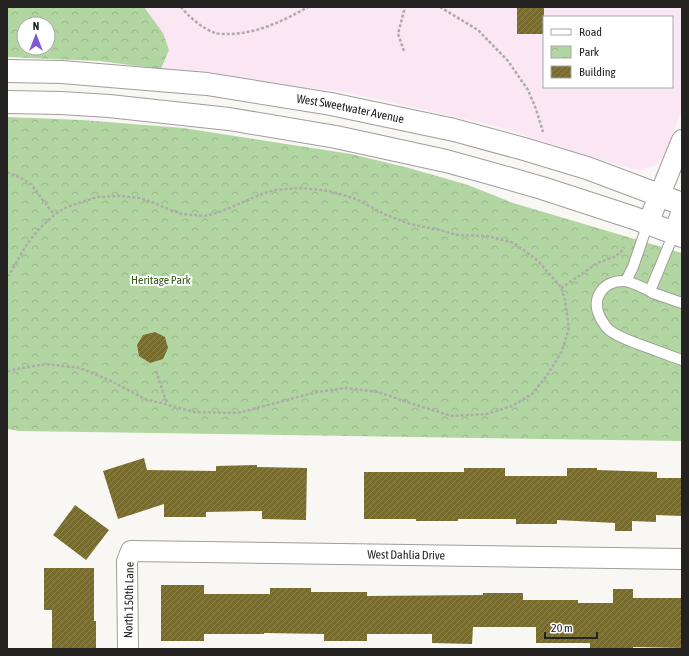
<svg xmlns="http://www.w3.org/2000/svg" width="689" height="656" viewBox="0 0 689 656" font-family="'Asap Condensed',sans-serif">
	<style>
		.education { fill: #fbe6f4; fill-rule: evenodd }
		.park { fill: url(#park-crowns); fill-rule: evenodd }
		.building { fill: url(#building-hatch) }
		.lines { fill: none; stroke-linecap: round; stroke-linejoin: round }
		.service-casing { stroke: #9f9e9a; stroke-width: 12 }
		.minor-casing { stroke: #9f9e9a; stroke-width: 22 }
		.tertiary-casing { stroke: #9f9e9a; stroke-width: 24 }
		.path { stroke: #adaca9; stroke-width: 2.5; stroke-dasharray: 3 2; stroke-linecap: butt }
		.service { stroke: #fff; stroke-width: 10 }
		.minor { stroke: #fff; stroke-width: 20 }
		.tertiary { stroke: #fff; stroke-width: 22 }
		.labels { text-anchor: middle; stroke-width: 4; stroke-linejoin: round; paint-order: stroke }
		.street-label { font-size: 12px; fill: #242322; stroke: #fff }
		.park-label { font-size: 12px; fill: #305c13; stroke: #fff }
	</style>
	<defs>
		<pattern id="park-crowns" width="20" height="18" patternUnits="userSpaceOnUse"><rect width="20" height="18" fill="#b2d6a1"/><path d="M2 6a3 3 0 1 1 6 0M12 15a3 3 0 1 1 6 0" fill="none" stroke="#99b78a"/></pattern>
		<pattern id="building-hatch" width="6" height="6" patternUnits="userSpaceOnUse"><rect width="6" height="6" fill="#776c2e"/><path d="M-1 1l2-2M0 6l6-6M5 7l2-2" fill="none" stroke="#8c8459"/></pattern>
	</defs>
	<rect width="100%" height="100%" fill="#f8f7f3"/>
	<path class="education" d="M144,7H682V110L664,155L659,161L654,166L638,170L622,166L491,125L350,93L285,85L225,76L161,69L169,50ZM544,17H672V87H544Z"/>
	<g class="park">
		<path d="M7,7H144L163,33L169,50L161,69L99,61L7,57ZM24,24H48V48H24Z"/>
		<path d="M7,117L82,120L183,128L351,154L409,168L468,185L513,203L682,253V441L19,431L7,429Z"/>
	</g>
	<g class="building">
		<rect x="517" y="7" width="27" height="27"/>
		<path d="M155,332L165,337L168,348L163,359L150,363L139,356L137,345L143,335Z"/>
		<path d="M144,458L147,470L216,471V466L257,465V467L307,468L306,520L262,519V511L206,512V517H164V504L118,519L103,471Z"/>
		<path d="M464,468H505V476H567V468H597V470L657,472V478H682V516L656,515V522L632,521V531H615V523L557,520V524H516V519H458V521H416V519H364V472H464Z"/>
		<path d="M75,505L109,530L86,560L53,535Z"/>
		<path d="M44,568H94V621H96V649H52V610H44Z"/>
		<path d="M161,585H204V594H270V588H311V592H367V596L483,595V593H523V600H578V603H613V589H633V598H682V648L633,647V649H590V643H536V627H473L472,644L432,643V634H367V641H324V634L264,633V634H204V641H161Z"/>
	</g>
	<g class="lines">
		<defs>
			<g id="service">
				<path d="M626,281L633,267L648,223"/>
				<path d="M650,291L674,233"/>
				<path d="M682,303L653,293L650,291C643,288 631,281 624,281C602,281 590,299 601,319C603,322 605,326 608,329C616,336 628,340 638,344C653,349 667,355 682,360"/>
			</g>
			<g id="minor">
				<path d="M648,223L667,177L682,140"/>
				<path d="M674,233L682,211"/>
				<path id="s1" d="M128,649L127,561L131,551L682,559"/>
			</g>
			<g id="tertiary">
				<path id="s2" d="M7,71L62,72L207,84L331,104L454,130L524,149L587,168L643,189L682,204"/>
				<path d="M7,102L61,103L109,106L229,119L336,137L446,161L493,174L542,188L634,218L682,236"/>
			</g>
		</defs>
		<use href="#service" class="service-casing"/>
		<use href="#minor" class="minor-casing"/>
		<use href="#tertiary" class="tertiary-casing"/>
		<g class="path">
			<path d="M181,7C188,16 203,29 215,33C218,34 223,34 227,34C257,34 283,21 308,7"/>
			<path d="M440,7L478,30L508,61L528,90L536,109L543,132"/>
			<path d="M404,51L398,34L405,7"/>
			<path d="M7,172L19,177L31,184L54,215"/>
			<path d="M7,276L9,275L27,244L34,235L40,228L54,215L63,209L70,206L97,197L120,196L139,198L149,201L173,211L182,214L204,216L213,214L222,211L262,194L275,190L299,188L313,189L329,191L343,195L356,199L384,214L410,224L440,230L457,235L487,236L514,243L537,260L561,287L565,300L569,328L562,351L548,374L532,394L512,406L487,414L452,416L419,406L378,392L346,388L317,392L238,413L195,412L145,399L111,381L80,368L45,364L11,370L7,372"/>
			<path d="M561,288L579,276L597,263L614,257L621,252L624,247"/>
			<path d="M156,371L167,404"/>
		</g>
		<use href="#service" class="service"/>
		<use href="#minor" class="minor"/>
		<use href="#tertiary" class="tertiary"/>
	</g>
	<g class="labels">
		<g class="street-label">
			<text dy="4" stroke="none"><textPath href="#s2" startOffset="346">West Sweetwater Avenue</textPath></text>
			<text dy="4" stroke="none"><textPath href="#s1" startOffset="374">West Dahlia Drive</textPath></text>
			<text transform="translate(129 600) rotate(-89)" y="4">North 150th Lane</text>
		</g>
		<g class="park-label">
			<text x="161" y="284">Heritage Park</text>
		</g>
	</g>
	<rect width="689" height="656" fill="none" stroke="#242322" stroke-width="16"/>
	<rect x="543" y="16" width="130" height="72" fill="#ffffff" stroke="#a7a7a7"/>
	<rect x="551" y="29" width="20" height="6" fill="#ffffff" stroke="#a7a7a7"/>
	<text x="579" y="36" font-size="12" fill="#242322">Road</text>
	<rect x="551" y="46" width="20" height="12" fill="url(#park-crowns)" stroke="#a7a7a7"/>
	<text x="579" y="56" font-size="12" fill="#242322">Park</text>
	<rect x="551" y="66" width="20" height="12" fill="url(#building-hatch)" stroke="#a7a7a7"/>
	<text x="579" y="76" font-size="12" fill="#242322">Building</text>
	<g transform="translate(36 36)"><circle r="19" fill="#ffffff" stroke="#a7a7a7"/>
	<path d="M0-3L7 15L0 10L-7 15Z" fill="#7e58d2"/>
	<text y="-6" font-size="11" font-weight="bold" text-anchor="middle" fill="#242322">N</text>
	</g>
	<path d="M545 632v6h52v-6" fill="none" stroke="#242322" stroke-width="2"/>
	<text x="551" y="632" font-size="12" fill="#242322" stroke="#ffffff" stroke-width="3" paint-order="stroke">20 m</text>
</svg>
